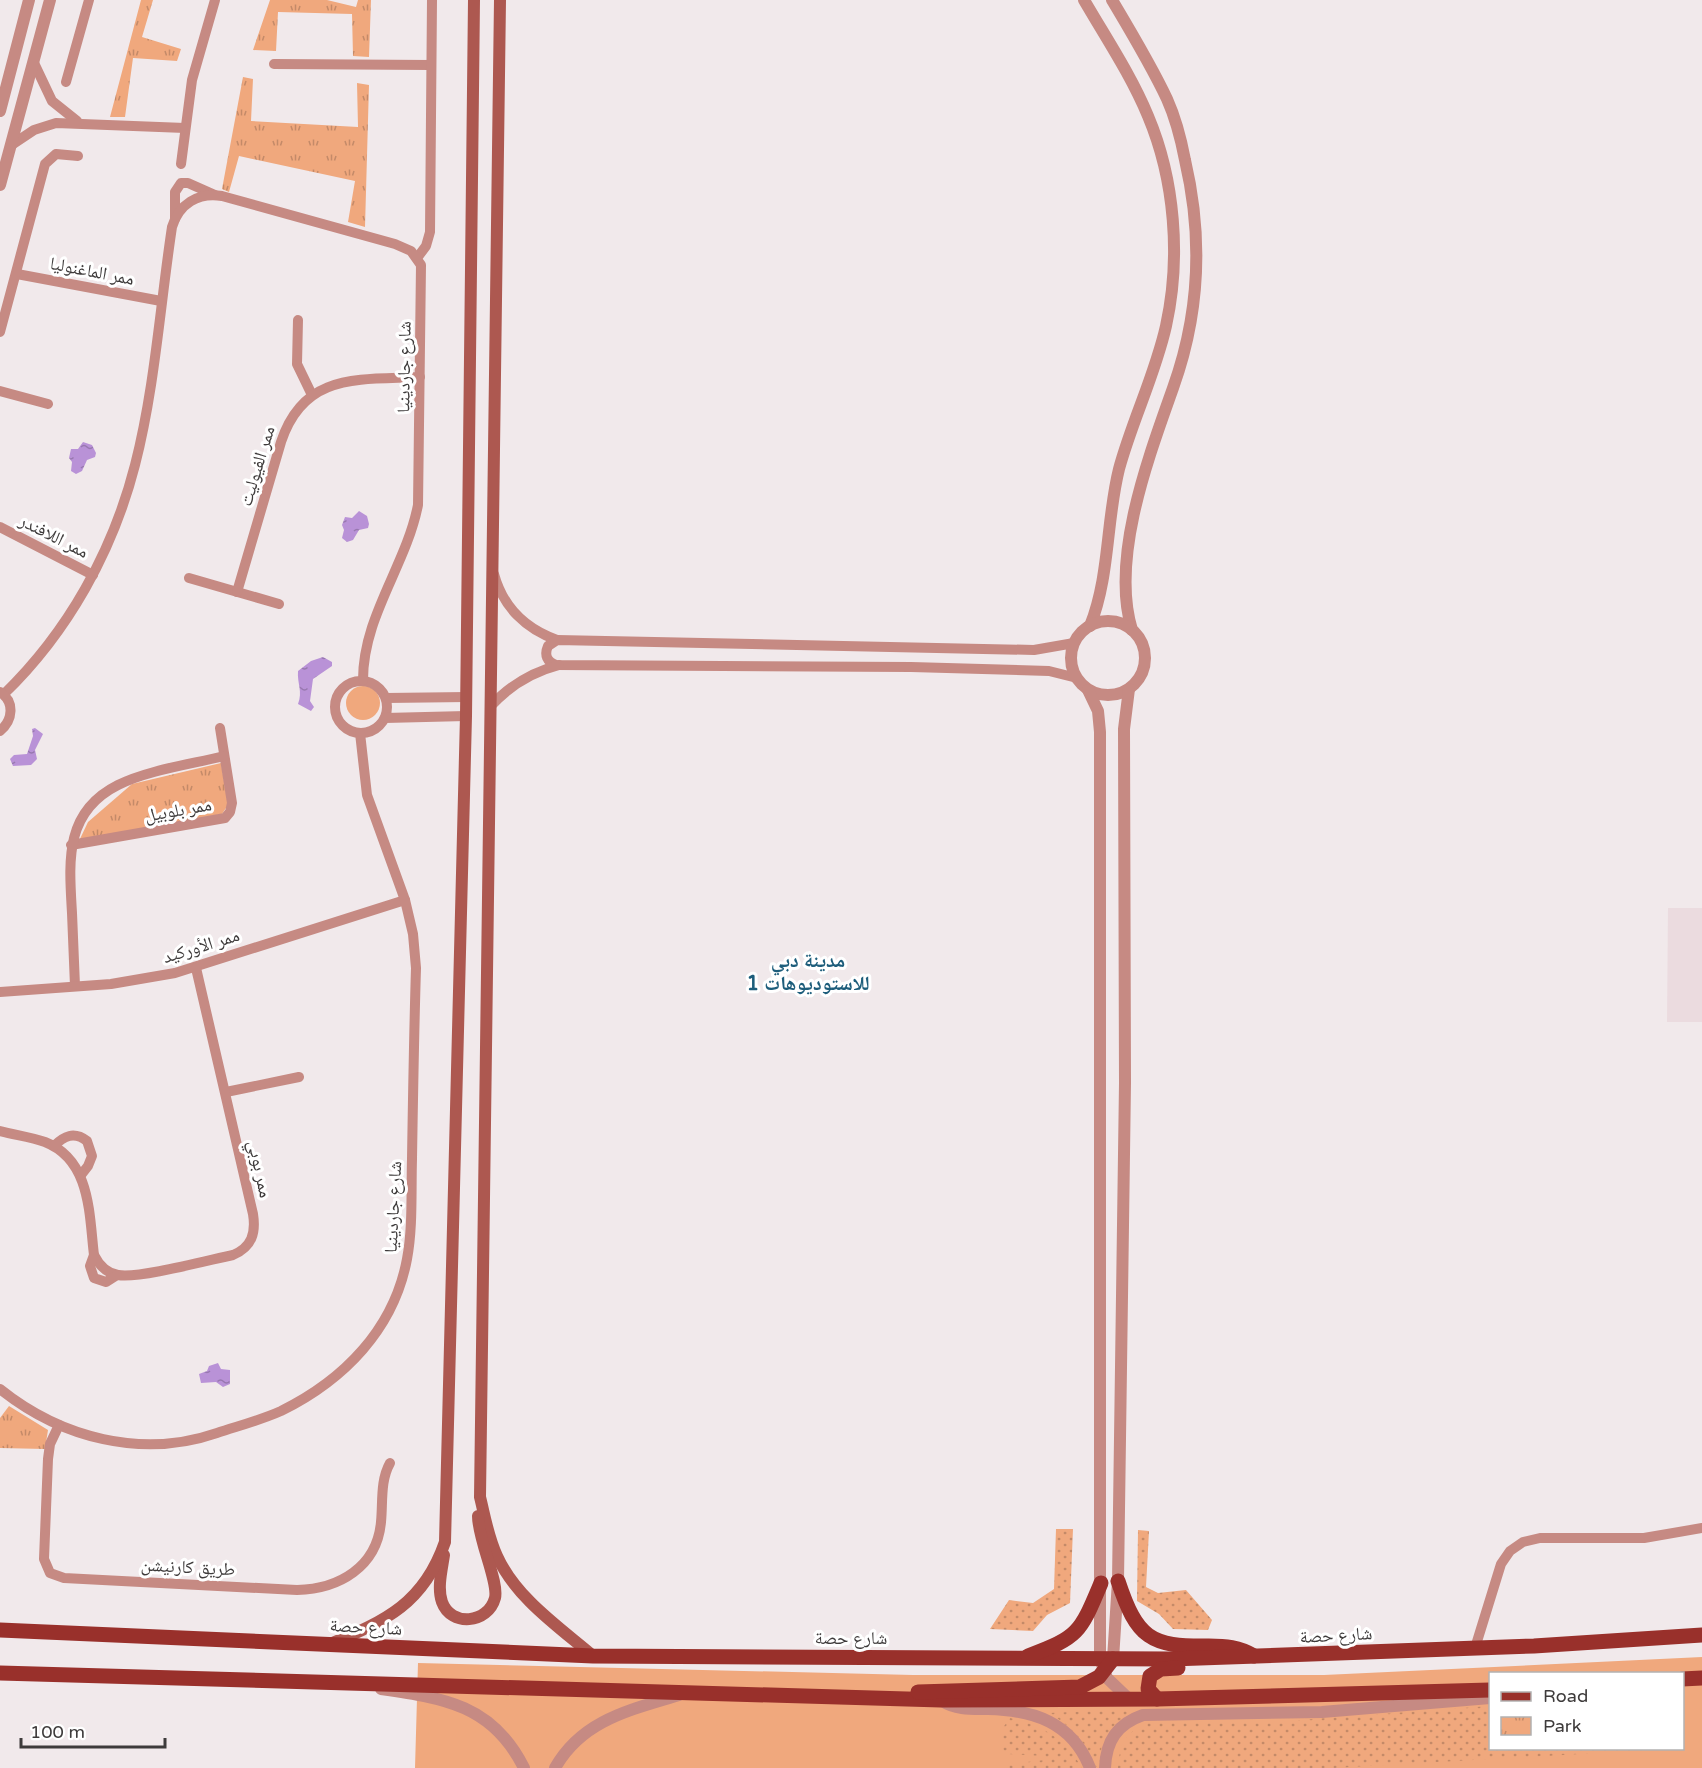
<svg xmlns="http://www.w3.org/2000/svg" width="1702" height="1768" viewBox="0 0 1702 1768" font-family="'Varela Round','Noto Naskh Arabic',sans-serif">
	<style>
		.built { fill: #ebdbdf }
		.grass { fill: #f0a87d; fill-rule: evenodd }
		.park { fill: url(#park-tufts) }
		.garden { fill: url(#garden-dots) }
		.water { fill: url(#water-ripples) }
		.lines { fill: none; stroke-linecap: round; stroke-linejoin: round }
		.minor { stroke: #c68a83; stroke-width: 10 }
		.tertiary { stroke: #c68a83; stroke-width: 12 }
		.secondary { stroke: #ad5850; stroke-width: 12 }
		.primary { stroke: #99302b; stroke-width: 15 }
		.labels { text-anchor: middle; stroke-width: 6; stroke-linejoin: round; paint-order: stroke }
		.street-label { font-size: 18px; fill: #3e3b3b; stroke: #fff }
		.neighbourhood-label { font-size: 20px; font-weight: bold; fill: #1d5d7b; stroke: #fff }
	</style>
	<defs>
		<pattern id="park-tufts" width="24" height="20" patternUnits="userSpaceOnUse" patternTransform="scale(1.5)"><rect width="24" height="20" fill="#f0a87d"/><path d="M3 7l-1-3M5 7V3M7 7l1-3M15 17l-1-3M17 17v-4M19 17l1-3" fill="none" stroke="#c48a68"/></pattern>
		<pattern id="garden-dots" width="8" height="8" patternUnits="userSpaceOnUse" patternTransform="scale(1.5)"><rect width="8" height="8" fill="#f0a87d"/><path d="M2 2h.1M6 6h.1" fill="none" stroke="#c48a68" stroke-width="1.8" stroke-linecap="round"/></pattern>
		<pattern id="water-ripples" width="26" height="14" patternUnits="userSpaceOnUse" patternTransform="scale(1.5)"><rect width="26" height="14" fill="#b992d7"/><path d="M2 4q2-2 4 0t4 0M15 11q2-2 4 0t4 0" fill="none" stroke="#9878b0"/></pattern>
	</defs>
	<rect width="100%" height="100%" fill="#f1e9eb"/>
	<path class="built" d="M1668,908H1702V1022H1667Z"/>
	<g class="grass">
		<circle cx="363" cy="703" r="17"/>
		<path d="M1702,1657V1768H415L418,1663L913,1675H1324ZM1490,1674H1682V1748H1490Z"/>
	</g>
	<g class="park">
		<path d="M141,0H153L142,37L181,49L177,61L133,58L125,117H110Z"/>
		<path d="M270,0H327L356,7L358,0H371L369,57L353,56L352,14L278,12L276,51L253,50Z"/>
		<path d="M243,77L253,79L251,121L358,127L357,83L369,85L365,227L348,222L355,181L239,156L229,192L222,189Z"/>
		<path d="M221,763L228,805L222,814L79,841L88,822L132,784Z"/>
		<path d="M9,1406L48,1430L45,1449L0,1448V1418Z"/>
	</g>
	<g class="garden">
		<path d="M1056,1529H1073L1070,1603L1047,1615L1033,1631L990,1629L1009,1600L1033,1603L1054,1589Z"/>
		<path d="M1138,1530L1149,1531L1146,1587L1158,1593L1186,1590L1212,1620L1208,1630L1173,1629L1159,1614L1137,1601Z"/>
		<path d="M1490,1706V1748L1667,1749L1333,1768H1118C1119,1746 1127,1728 1151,1722L1287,1721Z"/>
		<path d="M1141,1709C1114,1720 1097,1737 1101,1767H1096C1087,1743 1071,1726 1049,1713Z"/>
		<path d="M1010,1718C1042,1725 1066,1739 1082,1768H1007L1008,1764L1045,1760V1756L1007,1754L1002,1748V1729Z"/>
	</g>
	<g class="water">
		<path d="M83,442L92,445L96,453L95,457L87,460L82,471L76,474L71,471L72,462L69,458L71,449H78Z"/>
		<path d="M359,511L367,516L369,524L368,528L359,530L353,540L347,542L342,538L344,530L342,525L345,517L352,518Z"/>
		<path d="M323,657L332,662V666L313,679L310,701L314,707L311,711L298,704C303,691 297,684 298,671L311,661Z"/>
		<path d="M35,728L43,734L35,750L37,759L31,765L13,766L10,759L14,755L27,754L33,736L32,729Z"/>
		<path d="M218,1363L221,1369L230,1370V1384L223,1387L216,1382L201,1383L199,1374L207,1371L209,1366Z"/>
	</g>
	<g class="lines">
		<g class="minor">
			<path d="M34,63L52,101L77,121"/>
			<path d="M274,64L431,65"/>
			<path d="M66,82L89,0"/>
			<path d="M10,146L34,130L56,123L185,128"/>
			<path d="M181,164L192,80L215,0"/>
			<path d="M175,219V192L181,183H188L215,195"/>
			<path d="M417,258L426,246L430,232L432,0"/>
			<path d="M17,274L161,301"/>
			<path d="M298,320L297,364L312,395"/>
			<path d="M0,332L45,164L56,154L78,156"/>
			<path d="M0,391L48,404"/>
			<path d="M0,527L93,575"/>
			<path d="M494,574C503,607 526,629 557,640"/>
			<path d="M189,578L279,604"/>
			<path d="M237,592L281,442C304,372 359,380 420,377"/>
			<path d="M1074,643L1034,650L557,640L548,646C544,655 547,662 556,665L911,667L1049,671L1077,678"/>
			<circle cx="361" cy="707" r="26"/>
			<path d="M4,694C68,632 113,551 135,465C155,387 160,306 172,227C179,204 198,192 222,196L395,244L411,251L421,265L418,505C406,566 363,616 363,680"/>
			<path d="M386,698L467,697"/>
			<path d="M490,707C509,686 532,672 559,665"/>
			<path d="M385,718L466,716"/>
			<path d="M0,731C13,720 15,702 0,692"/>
			<path d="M71,845L225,818L230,812L232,803L220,728"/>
			<path d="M75,986C74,961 73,937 72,913C69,861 64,812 118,785C148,770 192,764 224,756"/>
			<path d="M0,992L111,984L175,973L405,900"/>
			<path d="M226,1092L299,1077"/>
			<path d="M0,1131C15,1135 31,1137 45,1142C91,1160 89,1214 94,1255C99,1265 106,1273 118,1275C138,1279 209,1260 233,1255C252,1247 256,1233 253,1214L196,968"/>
			<path d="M54,1146C64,1136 74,1131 87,1141L92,1156L88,1166L81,1175"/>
			<path d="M94,1255L90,1266L94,1278L106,1282L117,1275"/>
			<path d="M0,1389C61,1438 142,1459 217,1433C238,1426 261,1420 281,1411C344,1380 394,1329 407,1259C413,1227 411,1192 412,1159C413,1096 414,1032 416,968L413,934L405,900L367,795L360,733"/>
			<path d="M59,1425L50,1444L48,1459L44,1559L50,1573L64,1578L297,1590C339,1589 377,1567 381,1522C383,1502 380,1481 390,1463"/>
			<path d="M1475,1648L1501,1564L1510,1551L1523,1542L1540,1538H1644L1702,1528"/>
		</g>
		<g class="tertiary">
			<path d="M1084,0C1106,38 1131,75 1148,116C1175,180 1181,258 1166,326C1155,375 1132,421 1119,469C1106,521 1110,576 1090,626"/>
			<path d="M1112,0C1131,32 1151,65 1167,99C1176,119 1181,139 1185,160C1203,237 1200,313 1173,388C1149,456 1110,558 1132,630"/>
			<path d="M0,111L29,0"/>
			<path d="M0,185L50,0"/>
			<circle cx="1108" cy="658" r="37"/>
			<path d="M1088,690L1098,711L1100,732V1659L1107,1678L1129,1699"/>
			<path d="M1113,1659L1118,1581L1125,1083L1124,729L1129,689"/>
			<path d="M381,1689C444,1698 493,1705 524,1768"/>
			<path d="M942,1701C956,1710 971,1709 988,1709C1033,1710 1072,1722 1090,1768"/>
			<path d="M555,1768C582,1720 630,1710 679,1695"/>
			<path d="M1105,1768C1106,1741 1117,1724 1143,1715L1322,1712L1490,1698"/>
		</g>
		<g class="secondary">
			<path d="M500,0L480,1497C485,1517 488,1537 497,1556C516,1598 559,1627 593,1656"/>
			<path d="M444,1555C442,1569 437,1588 442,1602C451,1627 488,1624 495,1598C499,1582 478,1540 478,1516"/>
			<path d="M330,1644C386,1621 424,1603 445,1542L466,716L474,0"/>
		</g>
		<g class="primary">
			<path d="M1118,1581C1137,1638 1150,1647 1209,1646C1225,1646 1239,1647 1254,1656"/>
			<path d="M0,1630L593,1656L1171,1659L1534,1646L1702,1635"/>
			<path d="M1028,1656C1079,1637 1080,1633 1101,1583"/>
			<path d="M0,1673L941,1700L1157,1699L1490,1690"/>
			<path d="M1682,1679L1702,1678"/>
			<path d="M918,1692L1080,1687L1099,1677L1113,1659"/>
			<path d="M1157,1699L1148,1689L1150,1676L1161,1669L1178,1668"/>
		</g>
	</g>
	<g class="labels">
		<g class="street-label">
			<text transform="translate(92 271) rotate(11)" y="6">ممر الماغنوليا</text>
			<text transform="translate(404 367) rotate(-89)" y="6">شارع جاردينيا</text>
			<text transform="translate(257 466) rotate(-73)" y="6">ممر الفيوليت</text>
			<text transform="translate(54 536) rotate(27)" y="6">ممر اللافندر</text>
			<text transform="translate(178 810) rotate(-10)" y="6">ممر بلوبيل</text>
			<text transform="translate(201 946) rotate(-17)" y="6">ممر الأوركيد</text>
			<text transform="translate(260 1169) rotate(78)" y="6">ممر بوبي</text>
			<text transform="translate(393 1207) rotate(-87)" y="6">شارع جاردينيا</text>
			<text transform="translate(188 1567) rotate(3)" y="6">طريق كارنيشن</text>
			<text transform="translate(366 1627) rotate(3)" y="6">شارع حصة</text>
			<text transform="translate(1336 1635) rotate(-3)" y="6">شارع حصة</text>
			<text x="851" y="1644">شارع حصة</text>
		</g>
		<g class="neighbourhood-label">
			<text x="808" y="967">مدينة دبي<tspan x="808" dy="23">للاستوديوهات 1</tspan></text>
		</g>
	</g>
	<rect x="1489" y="1672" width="195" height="78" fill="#ffffff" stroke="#b2b1b1" stroke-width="1.5"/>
	<rect x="1501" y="1692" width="30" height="9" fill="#99302b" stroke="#b2b1b1" stroke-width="1.5"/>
	<text x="1543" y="1702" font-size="18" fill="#3e3b3b">Road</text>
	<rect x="1501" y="1717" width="30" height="18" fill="url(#park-tufts)" stroke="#b2b1b1" stroke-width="1.5"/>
	<text x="1543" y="1732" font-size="18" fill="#3e3b3b">Park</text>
	<path d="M21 1738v9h144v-9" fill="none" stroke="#3e3b3b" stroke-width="3"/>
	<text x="30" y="1738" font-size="18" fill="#3e3b3b" stroke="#ffffff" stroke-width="4.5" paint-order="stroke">100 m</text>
</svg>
